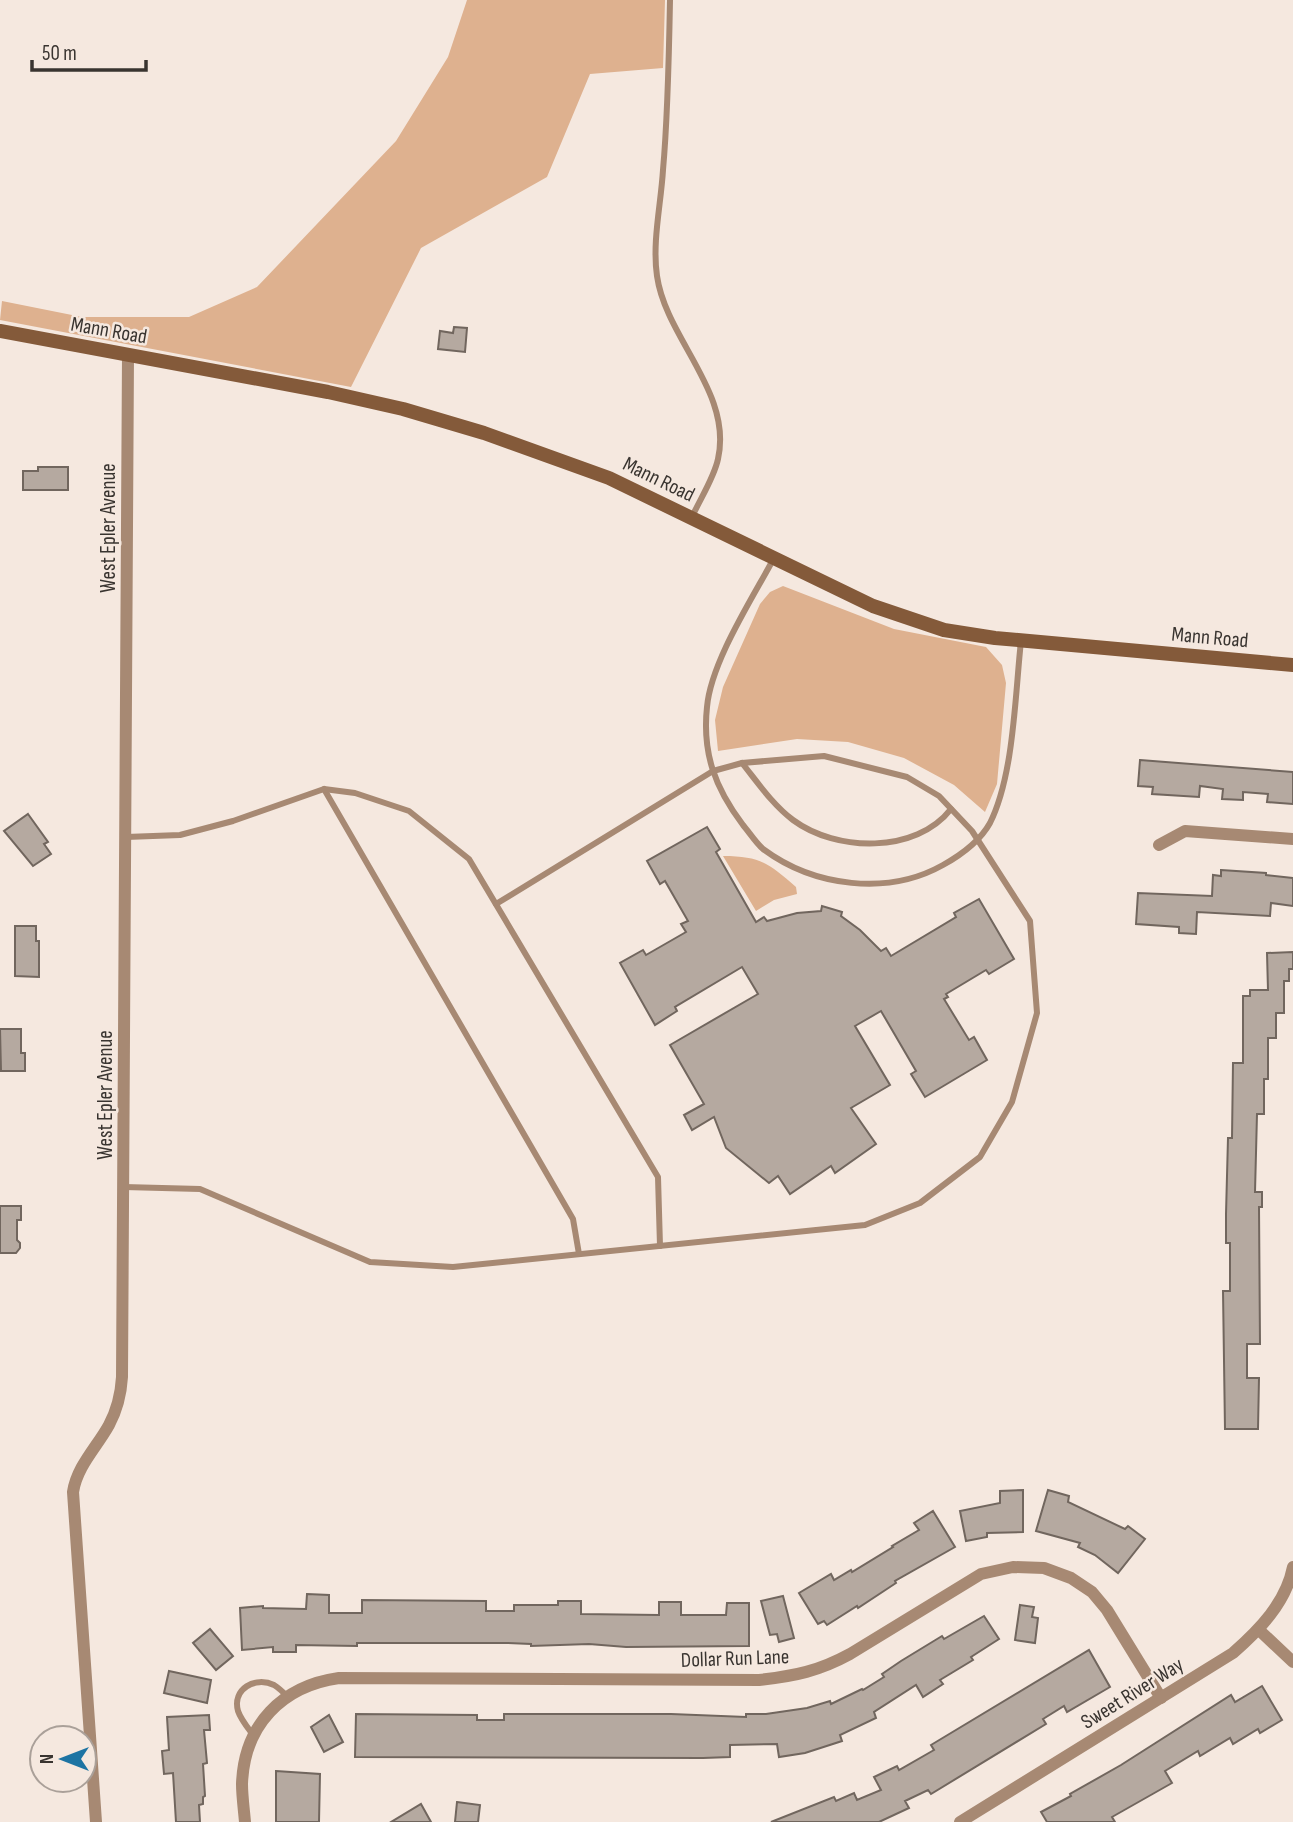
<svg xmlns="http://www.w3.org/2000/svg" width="1293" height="1822" viewBox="0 0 1293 1822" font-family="'Sofia Sans Condensed',sans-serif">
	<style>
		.green { fill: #deb18f }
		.building { fill: #b5a9a0; stroke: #71665e; stroke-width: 2 }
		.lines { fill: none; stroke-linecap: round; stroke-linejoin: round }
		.lane { stroke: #a78973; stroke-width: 6 }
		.street { stroke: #a78973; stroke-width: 12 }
		.secondary { stroke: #845a3a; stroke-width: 14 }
		.labels { text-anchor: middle; stroke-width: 5; stroke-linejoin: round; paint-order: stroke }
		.street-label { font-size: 21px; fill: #393430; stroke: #f5e8df }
	</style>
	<rect width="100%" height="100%" fill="#f5e8df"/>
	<g class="green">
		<path d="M467,0H665L663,68L590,74L547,177L421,248L351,387L0,320L2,301L82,317H189L257,287L396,141L448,57Z"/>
		<path d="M783,586L894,629L986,647L1002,665L1006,683L997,784L985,812L954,785L904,758L848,742L797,739L718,751L715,720L723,687L760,604L770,592Z"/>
		<path d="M723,856C761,856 769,864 796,887L797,894L774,900L756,911Z"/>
	</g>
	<g class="building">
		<path d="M454,327L467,328L465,352L438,349L440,331L453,333Z"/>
		<path d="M38,467H68V490H23V471H38Z"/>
		<path d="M1140,760L1293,772V804L1267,802L1268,794L1243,792V800L1222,799L1223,789L1200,786L1199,797L1152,794L1153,787L1138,786Z"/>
		<path d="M28,814L48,842L44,844L51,854L33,866L4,831Z"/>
		<path d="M707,827L720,849L716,852L756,922L764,917L767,921L797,913L821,911L822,906L842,912L841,916L860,930L881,951L886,948L891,956L956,917L954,913L979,899L1014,959L989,974L986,970L946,994L948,997L944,999L969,1040L974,1037L987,1060L925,1097L911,1074L916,1071L881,1011L855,1026L890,1085L851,1108L876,1144L835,1173L831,1166L790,1194L778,1176L769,1183L726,1148L714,1117L692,1130L684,1115L704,1104L670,1045L758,994L742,967L675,1007L677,1011L655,1025L620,963L643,950L646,955L686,932L681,924L688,921L665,881L660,884L647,861Z"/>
		<path d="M1221,870L1266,873V875L1293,878V906L1271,903L1270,916L1197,912L1196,934L1179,933V927L1136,924L1138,893L1212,896L1213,875L1221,876Z"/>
		<path d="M15,926H36V941H39V977L15,976Z"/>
		<path d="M1293,952V969H1289V981H1284V1013H1276V1038H1268V1079H1264V1114H1257L1255,1192H1262V1207H1259L1260,1344H1247V1378H1259L1258,1429H1225L1223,1291H1230V1243H1226V1214L1228,1138H1232L1233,1063H1243V996H1250V990H1268L1267,953Z"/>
		<path d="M0,1029H21V1053H25V1071H1Z"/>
		<path d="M0,1206H21V1220H17V1240L20,1243V1248L16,1253H0Z"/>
		<path d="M1023,1490V1532L987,1533V1537L966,1541L960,1511L1000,1503V1491Z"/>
		<path d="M1048,1490L1069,1496L1068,1502L1125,1529L1128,1526L1145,1539L1118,1573L1095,1555L1078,1547L1080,1543L1036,1531Z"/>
		<path d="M933,1511L955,1547L895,1581L896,1583L858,1608L857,1606L827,1625L824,1621L818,1624L799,1593L831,1574L834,1580L851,1570L852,1572L893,1547L892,1546L919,1530L914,1523Z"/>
		<path d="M307,1594L329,1595V1613H362V1600L486,1601V1611H514V1605H558V1601H581V1614L659,1615V1602H681V1615H726L727,1603H749V1646L626,1647L589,1644L531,1646V1644L508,1643H357V1646L296,1645V1652H273V1647L242,1650L240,1608L263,1606V1608L306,1609Z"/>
		<path d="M783,1596L794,1638L779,1642L777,1634L770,1635L761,1601Z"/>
		<path d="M1020,1605L1034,1607L1032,1617L1038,1618L1035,1643L1015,1640Z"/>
		<path d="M984,1616L999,1639L971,1657L973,1660L940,1680L943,1684L923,1697L916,1685L874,1712L876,1718L840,1735L842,1741L805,1753L779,1757L777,1744L730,1745V1757L703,1758L355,1757L356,1714L477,1715V1720H504V1714H671L746,1717V1714H766L807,1708L830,1701L831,1704L862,1689L863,1690L884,1677L882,1674L901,1661L942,1636L944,1639Z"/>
		<path d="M210,1629L233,1656L216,1670L193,1643Z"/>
		<path d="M1089,1650L1110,1687L1067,1712L1064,1706L1043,1719L1046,1724L931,1794L928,1790L905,1801L909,1808L879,1822H771L834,1797L836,1801L854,1793L857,1800L881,1790L874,1777L897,1766L899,1770L934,1750L931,1745Z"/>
		<path d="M169,1671L211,1680L207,1703L164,1693Z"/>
		<path d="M1262,1686L1282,1720L1260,1733L1258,1729L1233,1744L1230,1738L1200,1756L1198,1751L1165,1771L1172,1783L1112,1817L1115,1822H1047L1041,1812L1071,1796L1070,1794L1121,1765L1231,1695L1235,1702Z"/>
		<path d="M209,1715L210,1730H204L207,1763L203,1764L205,1796L203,1797V1804L199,1805L200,1822H176L173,1773L164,1774L162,1751L169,1750L167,1717Z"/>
		<path d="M329,1715L343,1742L324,1752L311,1727Z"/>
		<path d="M276,1771L320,1774L319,1822H276Z"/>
		<path d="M457,1802L480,1805L478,1822H455Z"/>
		<path d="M421,1804L431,1822H391Z"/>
	</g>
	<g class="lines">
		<g class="lane">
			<path d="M670,0C669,56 668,114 663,170C661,204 652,242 657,276C666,339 733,392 718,459C714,478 700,499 692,517"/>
			<path d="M774,558C752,599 711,662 707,707C702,753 715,788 743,825C749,832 756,843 763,849C814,887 888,896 943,865C961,855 980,841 990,823C1014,775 1015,695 1021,641"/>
			<path d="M742,763C758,783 773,805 793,820C836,852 916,854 951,809"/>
			<path d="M324,789L573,1219L579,1254"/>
			<path d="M126,837L180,835L233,821L324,789L355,793L409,811L469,859L658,1177L660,1246"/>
			<path d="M124,1187L200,1189L370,1262L453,1267L865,1225L920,1203L980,1157L1012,1102L1037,1013L1030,921L972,831L939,796L907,777L824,756L742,763L713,771L496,904"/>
			<path d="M254,1736C248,1728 241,1720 238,1711C232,1689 255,1676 274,1685C279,1688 284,1693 288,1697"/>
		</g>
		<g class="street">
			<path d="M1159,845L1185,831L1293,839"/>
			<path d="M1259,1630L1293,1662"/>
			<path d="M96,1822L73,1492C77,1466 97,1447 109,1425C117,1410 121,1394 122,1377L128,355"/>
			<path d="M245,1822C244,1810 242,1796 242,1784C244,1725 282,1686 339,1678L759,1680C795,1676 819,1671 850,1654L981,1574L1013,1567L1044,1568L1071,1578L1092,1592L1107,1610L1161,1698"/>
			<path d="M960,1822L1233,1653C1259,1630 1286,1603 1293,1567"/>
		</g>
		<path class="secondary" d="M0,331L328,392L403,409L484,433L609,478L873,606L944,630L995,638L1293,665"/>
	</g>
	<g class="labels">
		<g class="street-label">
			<text transform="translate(109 330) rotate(10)" y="7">Mann Road</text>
			<text transform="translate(659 479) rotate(26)" y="7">Mann Road</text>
			<text transform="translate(108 528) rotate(-90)" y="7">West Epler Avenue</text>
			<text transform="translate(1210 637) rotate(5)" y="7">Mann Road</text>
			<text transform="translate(105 1095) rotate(-90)" y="7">West Epler Avenue</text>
			<text transform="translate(735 1658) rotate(-2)" y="7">Dollar Run Lane</text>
			<text transform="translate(1132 1693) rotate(-32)" y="7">Sweet River Way</text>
		</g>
	</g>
	<g transform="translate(63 1759) rotate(270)"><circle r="33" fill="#f5e8df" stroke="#aaa099" stroke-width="2"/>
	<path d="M0-5L12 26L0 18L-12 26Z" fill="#1d74a3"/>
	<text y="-10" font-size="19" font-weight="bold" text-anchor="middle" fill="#393430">N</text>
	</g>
	<path d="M32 60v10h114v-10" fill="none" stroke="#393430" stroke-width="3.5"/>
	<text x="42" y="60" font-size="21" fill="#393430" stroke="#f5e8df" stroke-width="5" paint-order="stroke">50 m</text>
</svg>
